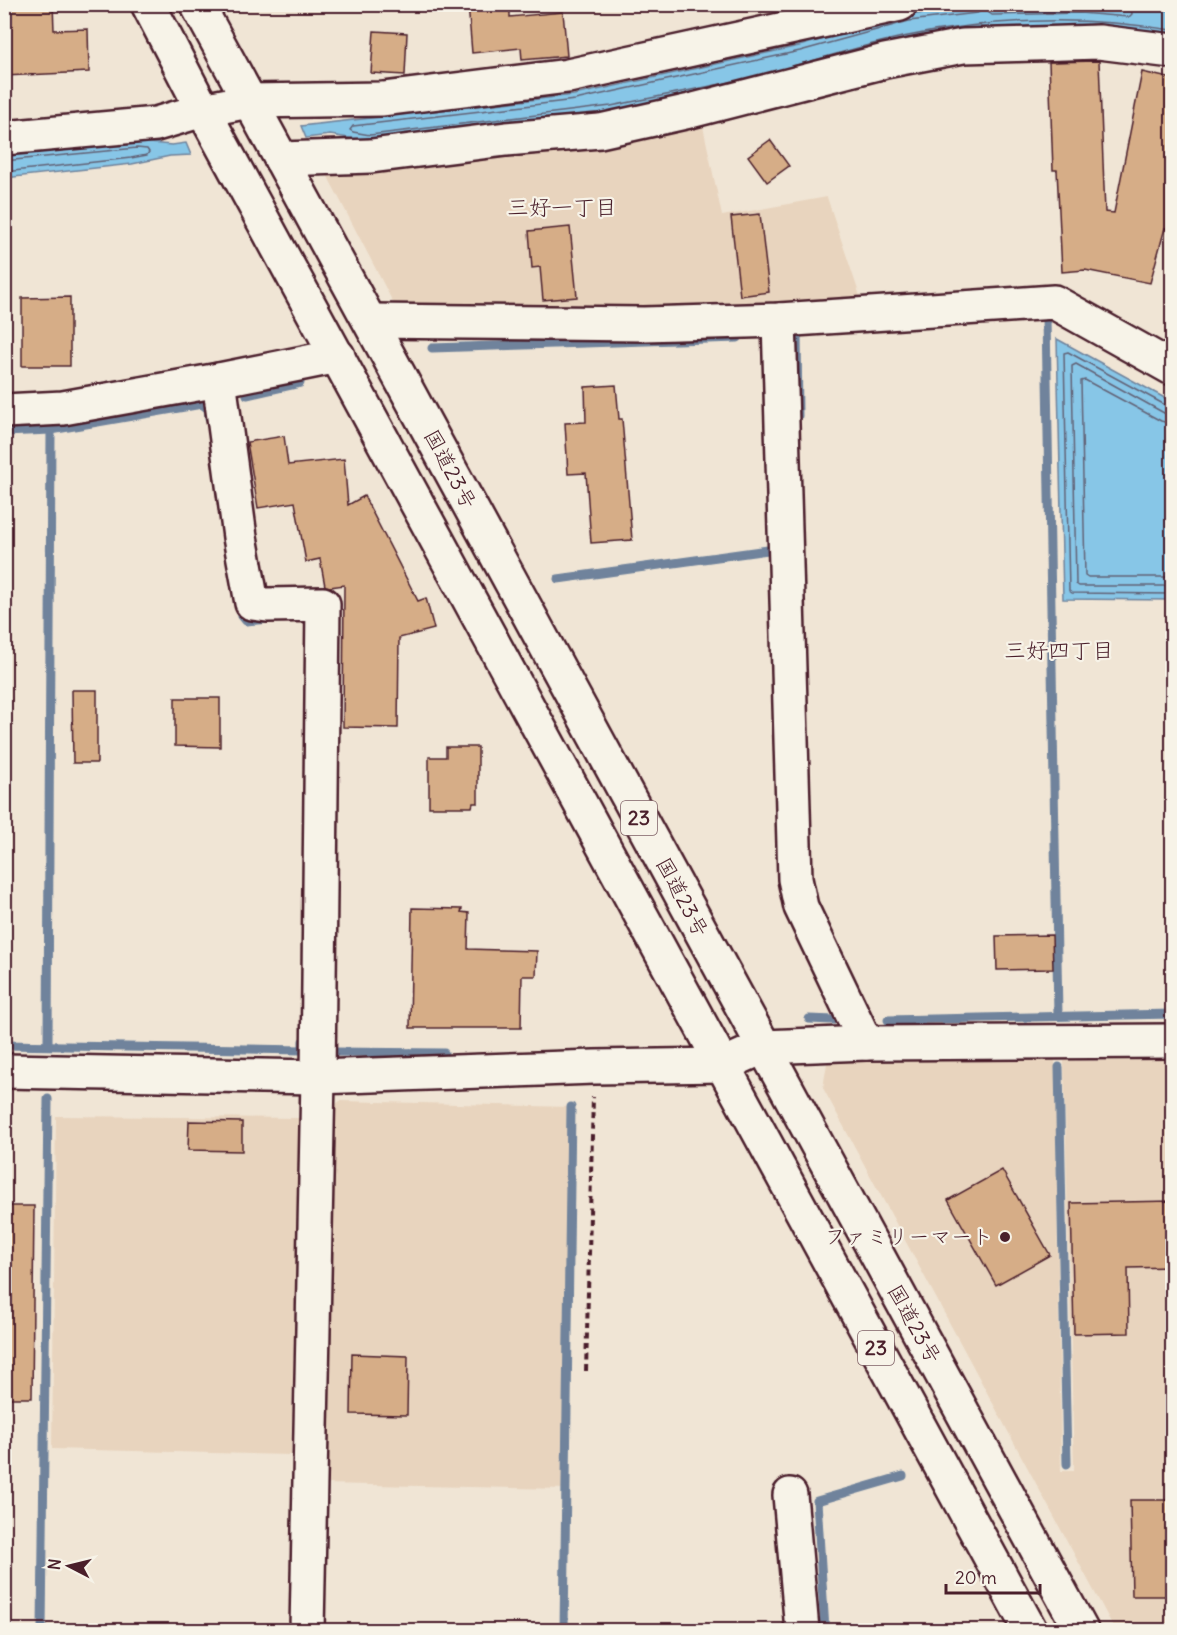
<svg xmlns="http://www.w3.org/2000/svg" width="1177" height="1635" viewBox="0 0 1177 1635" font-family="Delius,'Klee One',sans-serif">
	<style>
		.built { fill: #e8d4be }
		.water { fill: #87c6e7; stroke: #6f839c; stroke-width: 1.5 }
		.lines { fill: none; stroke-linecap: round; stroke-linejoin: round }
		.shore { stroke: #626276; stroke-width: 1.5 }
		.stream { stroke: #6f839c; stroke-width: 9 }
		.building { fill: #d6ad87; stroke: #4a1f2b; stroke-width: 1.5 }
		.street-casing { stroke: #4a1f2b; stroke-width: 38 }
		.secondary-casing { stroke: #4a1f2b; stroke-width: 38 }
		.highway-casing { stroke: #4a1f2b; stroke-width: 38 }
		.path { stroke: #4a1f2b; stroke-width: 4; stroke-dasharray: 6 4.5; stroke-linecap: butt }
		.street { stroke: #f7f3e8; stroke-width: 33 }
		.secondary { stroke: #f7f3e8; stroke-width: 33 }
		.highway { stroke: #f7f3e8; stroke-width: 33 }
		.poi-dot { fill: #4a1f2b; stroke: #f7f3e8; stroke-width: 2 }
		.labels { text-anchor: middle; stroke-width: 4.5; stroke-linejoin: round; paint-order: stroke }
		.shield { fill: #f7f3e8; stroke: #7e5f64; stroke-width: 1.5 }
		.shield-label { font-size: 20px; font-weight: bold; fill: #4a1f2b }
		.street-label { font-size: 21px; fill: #4a1f2b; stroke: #f7f3e8 }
		.poi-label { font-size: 21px; fill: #4a1f2b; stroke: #f7f3e8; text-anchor: end }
		.neighbourhood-label { font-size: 22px; fill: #4a1f2b; stroke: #f7f3e8 }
	</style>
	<rect width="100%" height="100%" fill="#f0e5d5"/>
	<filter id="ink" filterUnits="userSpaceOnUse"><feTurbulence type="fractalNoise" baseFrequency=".0167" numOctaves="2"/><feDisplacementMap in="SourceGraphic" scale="12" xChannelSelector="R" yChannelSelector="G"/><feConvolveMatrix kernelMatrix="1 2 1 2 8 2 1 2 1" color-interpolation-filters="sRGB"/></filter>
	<g filter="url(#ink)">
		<g class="built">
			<path d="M701,117L722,216L827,197L863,305L642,315L397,310L324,169Z"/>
			<path d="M828,1057L1055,1058L1061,1471H1074L1064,1061L1172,1060V1630H1115L823,1088Z"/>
			<path d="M340,1101L571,1107L566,1489L323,1484L330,1109Z"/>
			<path d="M56,1116L299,1118L291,1455L52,1449Z"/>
		</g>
		<g class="water">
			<path d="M1001,4H1118L1172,11V36L1080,27L995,28L909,42L743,85L612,112L369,141L330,135L306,138L301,126L574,95L799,46L908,15Z"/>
			<path d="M138,142L172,145L186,143L191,155L170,156L132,164L5,178L4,155Z"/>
			<path d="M1057,339L1172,402V600L1063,599Z"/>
		</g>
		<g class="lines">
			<g class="shore">
				<path d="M990,4L989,13L992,15L1080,13L1129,17L1132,14L1130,4"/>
				<path d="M999,4H1061"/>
				<path d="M793,66C831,56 870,43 908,36C995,18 1085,16 1172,30"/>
				<path d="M736,81L611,106L370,135L353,132L350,130L353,126L575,100L800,51L909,21L977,13L982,10V4"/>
				<path d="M4,161L137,148L147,149L149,152L147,155L131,158L4,172"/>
				<path d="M1172,407L1167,406L1068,352L1064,353L1069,591L1072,593L1172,594"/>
				<path d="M1172,415L1164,413L1076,364L1072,366L1076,584L1079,586H1172"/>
				<path d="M1172,424L1161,421L1085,380L1081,381L1085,575L1088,577H1172"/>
			</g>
			<g class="stream">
				<path d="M1046,318L1058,1016"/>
				<path d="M432,348L738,338"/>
				<path d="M247,395L300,383"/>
				<path d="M798,416L797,333L805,332"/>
				<path d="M4,432L51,430L202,404L208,409L209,418"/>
				<path d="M558,579L768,550"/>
				<path d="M240,603L242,616L246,621L270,619"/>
				<path d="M809,1019L834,1020"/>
				<path d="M888,1020L1172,1014"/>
				<path d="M4,1045L303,1050V1041"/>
				<path d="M48,1045L51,430"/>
				<path d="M335,1052L444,1053"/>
				<path d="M1059,1067L1067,1464"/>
				<path d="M42,1630L48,1099"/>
				<path d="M564,1630L571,1107"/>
				<path d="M825,1630L817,1501L903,1476"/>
			</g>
		</g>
		<g class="building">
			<path d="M14,4H53L54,30L88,29L89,72L4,76V9L14,8Z"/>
			<path d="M468,4H510V17L563,12L567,56L522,60L521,48L472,53Z"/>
			<path d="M374,31L407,33L405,75L371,73Z"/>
			<path d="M1099,61L1105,212L1114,213L1142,72L1173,79V230L1165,228L1150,283L1085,270L1062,272L1057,170H1053L1049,62Z"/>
			<path d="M770,140L789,166L767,182L748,156Z"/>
			<path d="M760,214L769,292L740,296L731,217Z"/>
			<path d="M570,227L577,297L543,300L540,267L532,268L529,231Z"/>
			<path d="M70,297V366H22V298Z"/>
			<path d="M616,385L619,419H622L632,540L591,543L586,473L568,474L565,423L586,422L585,387Z"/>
			<path d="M284,436L288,465L344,459L348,505L364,496L418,601L426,598L434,629L399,638L398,728L343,727L344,585L330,587L325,586L320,559L306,562L295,502L258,508L247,442Z"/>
			<path d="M72,690H97V763H73Z"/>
			<path d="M175,698H220V747L175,746Z"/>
			<path d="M446,747H478V803H473L472,807H429V757H446Z"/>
			<path d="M412,908L462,909L461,912L469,913L468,949L537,951L536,976H522L521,1028H410Z"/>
			<path d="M1052,935L1053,969L997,970L996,936Z"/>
			<path d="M189,1121L242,1122V1151L188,1150Z"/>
			<path d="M1002,1170L1050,1255L996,1285L948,1200Z"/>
			<path d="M1172,1201L1173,1267L1128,1268L1129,1333L1074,1334L1071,1203Z"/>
			<path d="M4,1206H34L32,1398H4Z"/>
			<path d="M352,1354L408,1356L407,1415L351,1414Z"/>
			<path d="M1130,1500H1173V1596H1132Z"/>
		</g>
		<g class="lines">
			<defs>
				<g id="street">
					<path d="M249,101L383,99L568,76L900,4"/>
					<path d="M281,159L371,156L506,139L600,131L690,111L885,61L963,46L1099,42L1172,51"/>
					<path d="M779,320L795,879L801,907L866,1043"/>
					<path d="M370,321L644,324L779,320L1054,302L1172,368"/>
					<path d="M219,380L240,537L252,603L267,605L323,604L318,1077L307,1630"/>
					<path d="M4,411L63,408L219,380L338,356"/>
					<path d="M790,1495L802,1630"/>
				</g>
				<g id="secondary">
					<path d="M4,138L156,124L203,110L249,101"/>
					<path d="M4,1071L318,1077L594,1067L723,1065L763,1047L866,1043L1172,1041"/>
				</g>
				<g id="highway">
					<path d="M148,4L203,110L1030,1630"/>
					<path d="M197,4L1081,1630"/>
				</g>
			</defs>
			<use href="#street" class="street-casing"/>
			<use href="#secondary" class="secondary-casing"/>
			<use href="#highway" class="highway-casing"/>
			<path class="path" d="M586,1371L593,1097"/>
			<use href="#street" class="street"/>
			<use href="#secondary" class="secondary"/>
			<use href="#highway" class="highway"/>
		</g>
	</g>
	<circle class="poi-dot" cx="1005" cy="1237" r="6"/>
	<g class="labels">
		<g class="shield">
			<rect x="621" y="801" width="36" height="34" rx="4.5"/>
			<rect x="858" y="1331" width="36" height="34" rx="4.5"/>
		</g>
		<g class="shield-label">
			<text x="639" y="825">23</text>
			<text x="876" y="1355">23</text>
		</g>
		<g class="street-label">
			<text transform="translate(450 469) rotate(62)" y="7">国道23号</text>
			<text transform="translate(682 897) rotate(62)" y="7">国道23号</text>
			<text transform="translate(914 1324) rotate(61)" y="7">国道23号</text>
		</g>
		<g class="poi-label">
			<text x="993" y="1244">ファミリーマート</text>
		</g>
		<g class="neighbourhood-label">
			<text x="562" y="215">三好一丁目</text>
			<text x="1059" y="658">三好四丁目</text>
		</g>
	</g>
	<rect width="1177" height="1635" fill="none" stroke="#f7f3e8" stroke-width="24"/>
	<rect x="12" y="12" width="1153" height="1611" fill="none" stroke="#4a1f2b" stroke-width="2" filter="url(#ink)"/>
	<g transform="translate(69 1566) rotate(277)" stroke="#f7f3e8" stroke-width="4.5" paint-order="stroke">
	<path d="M0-4.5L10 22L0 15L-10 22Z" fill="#4a1f2b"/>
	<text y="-9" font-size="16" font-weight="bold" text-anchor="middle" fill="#4a1f2b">N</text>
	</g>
	<path d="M946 1584v9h94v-9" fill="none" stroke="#4a1f2b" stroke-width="3"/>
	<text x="955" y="1584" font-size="18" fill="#4a1f2b" stroke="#f7f3e8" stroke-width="4.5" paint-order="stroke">20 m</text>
</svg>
